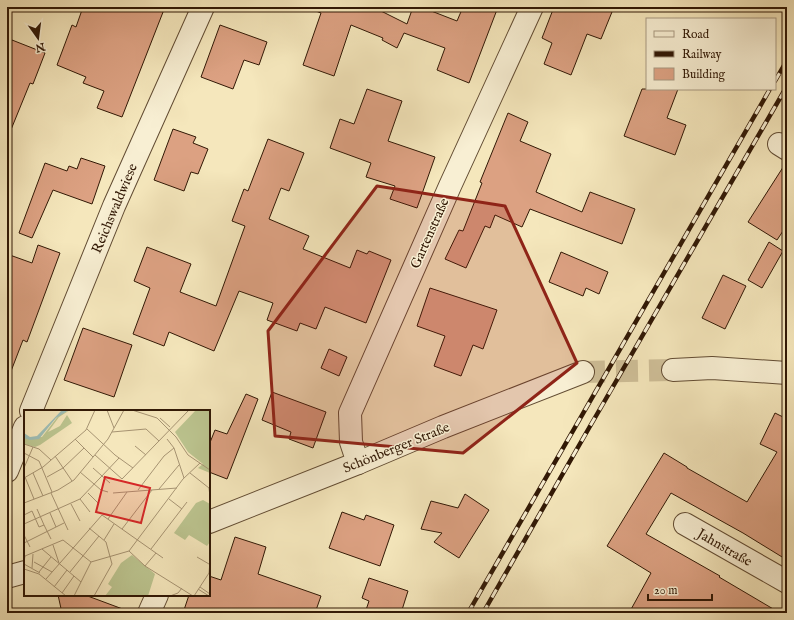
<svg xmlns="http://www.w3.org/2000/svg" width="794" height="620" viewBox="0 0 794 620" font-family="'IM FELL English',serif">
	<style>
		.building { fill: #dca182; stroke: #311805 }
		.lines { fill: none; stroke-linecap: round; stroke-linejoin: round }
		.street-tunnel { stroke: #cebe97; stroke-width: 22; stroke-dasharray: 22 11; stroke-linecap: butt }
		.street-casing { stroke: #624c33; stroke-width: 24 }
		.street { stroke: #f8efd3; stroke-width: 22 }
		.rail-casing { stroke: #311805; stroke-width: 4.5 }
		.rail { stroke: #f8efd3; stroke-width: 3; stroke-dasharray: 9; stroke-linecap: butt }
		.marked { fill: #8f2418; fill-opacity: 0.2; stroke: #8f2418; stroke-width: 3; stroke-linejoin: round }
		.labels { text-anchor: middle; stroke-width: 3; stroke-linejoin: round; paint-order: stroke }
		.street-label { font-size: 14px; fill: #311805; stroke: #f8efd3 }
		.inset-road { fill: none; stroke: #a79473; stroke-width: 1 }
		.view { fill: #d62828; fill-opacity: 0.15; stroke: #d62828; stroke-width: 2 }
		.inset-edge { fill: none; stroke: #311805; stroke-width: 2 }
	</style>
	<rect width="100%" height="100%" fill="#f5e7bc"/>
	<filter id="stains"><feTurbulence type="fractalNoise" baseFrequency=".005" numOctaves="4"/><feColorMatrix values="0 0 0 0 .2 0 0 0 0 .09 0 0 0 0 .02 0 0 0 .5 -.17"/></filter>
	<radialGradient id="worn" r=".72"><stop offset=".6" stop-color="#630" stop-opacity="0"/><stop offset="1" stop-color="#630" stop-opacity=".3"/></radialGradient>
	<g class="building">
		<path d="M83,7H165L122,117L97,108L104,91L83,83L86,77L57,65L72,25L76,27Z"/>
		<path d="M308,7H373L407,24L413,7H421L457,21L463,7H498L469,83L437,70L445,48L404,33L397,48L382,40L383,38L351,25L334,76L303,65L321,13L308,8Z"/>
		<path d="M554,7H614L601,39L587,34L571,75L544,64L552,43L542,38Z"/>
		<path d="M220,25L267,42L259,65L244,60L233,89L201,77Z"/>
		<path d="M12,40L45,53L33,84L30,83L8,137L7,54Z"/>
		<path d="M367,89L402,101L388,141L435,157L417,208L390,199L395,186L366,177L371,163L330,148L340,119L354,124Z"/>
		<path d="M642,89H678L667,118L686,125L675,155L624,136Z"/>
		<path d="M508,113L528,122L520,141L551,154L536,192L582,212L590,192L635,209L622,244L530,209L522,227L495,215L490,228L485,226L466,268L445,259L459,230L463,231L482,183L480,182Z"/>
		<path d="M173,129L196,137L193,143L208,149L198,174L191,172L184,191L154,180Z"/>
		<path d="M268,139L304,153L289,191L281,188L269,219L309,236L303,249L350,268L357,250L367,254L369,251L391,260L366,323L325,307L316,329L300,323L297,331L267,320L273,303L239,291L214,351L169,332L164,346L133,334L150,288L134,281L147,247L191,264L180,292L216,306L245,226L232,221L244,189L248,191Z"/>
		<path d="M81,158L105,166L92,204L53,190L32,238L19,233L45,163L67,171L69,166L77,169Z"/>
		<path d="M787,161V225L777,240L748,222Z"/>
		<path d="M769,242L783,251L762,288L748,280Z"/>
		<path d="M38,245L60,253L27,342L23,340L8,379H7V254L32,263Z"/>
		<path d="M561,252L608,272L599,294L586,288L583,296L549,282Z"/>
		<path d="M723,275L746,286L725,329L702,318Z"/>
		<path d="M430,288L497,310L483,349L473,345L461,376L434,366L445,336L417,326Z"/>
		<path d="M83,328L132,345L114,397L64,380Z"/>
		<path d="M329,349L347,357L339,376L321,368Z"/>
		<path d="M272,392L326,412L313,448L289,439L291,432L262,420Z"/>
		<path d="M246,394L258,399L227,479L209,472V445L215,430L227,434Z"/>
		<path d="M775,413L787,419V560L743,533L671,493L646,534L720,576L719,577L780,613H629L651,573L607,546L664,453L687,467V468L747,502L777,452L760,444Z"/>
		<path d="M465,494L489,510L459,558L434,542L442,533L421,529L431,501L458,508Z"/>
		<path d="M342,512L364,520L366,515L394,525L380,566L329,548Z"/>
		<path d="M235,537L266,547L258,574L321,596L315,613H183L189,595H209V576L221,580Z"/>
		<path d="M369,578L408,591L401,613H365L369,601L362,598Z"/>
		<path d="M58,595H85L128,611V613H62Z"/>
	</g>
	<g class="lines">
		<path class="street-tunnel" d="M583,372L673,370"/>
		<defs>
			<g id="street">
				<path d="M779,144L787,149"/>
				<path d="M673,370L712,368L787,373"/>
				<path d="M31,411L114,206L203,7"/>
				<path d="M358,463L351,442L350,413L450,186L532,7"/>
				<path d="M7,471L25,427"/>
				<path d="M209,522L358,463L443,427L583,372"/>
				<path d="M685,524L787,582"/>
				<path d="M7,577L25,572"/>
				<path d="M149,613L157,595"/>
			</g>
		</defs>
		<use href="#street" class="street-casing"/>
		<use href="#street" class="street"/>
		<defs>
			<g id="rail">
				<path d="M775,81L787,60"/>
				<path d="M468,613L770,89"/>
				<path d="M483,613L589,428L787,86"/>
			</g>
		</defs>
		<use href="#rail" class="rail-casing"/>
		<use href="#rail" class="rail"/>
	</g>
	<path class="marked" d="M377,186L505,206L577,363L463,453L275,436L268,331Z"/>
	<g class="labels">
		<g class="street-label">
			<text transform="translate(114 208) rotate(-67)" y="5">Reichswaldwiese</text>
			<text transform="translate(429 233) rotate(-66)" y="5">Gartenstraße</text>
			<text transform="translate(396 447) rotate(-22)" y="5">Schönberger Straße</text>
			<text transform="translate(725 547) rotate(30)" y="5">Jahnstraße</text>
		</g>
	</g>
	<g transform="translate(24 410)">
		<rect width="186" height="186" fill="#f5e7bc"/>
		<path d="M46,0L35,7L24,22L36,16L43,5L48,13L16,35L11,37L0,34V28L18,27L35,5ZM172,0H186V63L174,58L179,54L164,42L151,22ZM179,90L186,94V132L183,136L165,125L161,130L150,123L172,93ZM108,145L131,164L124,186H81L88,177L84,174L97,153Z" fill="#bcc590"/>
		<path d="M38,0H45L32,8L15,29L6,30L0,28V23L6,27L13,26Z" fill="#9dbeb7"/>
		<path class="inset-road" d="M83,0L90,18M108,0L133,8L152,27L164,45L186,60M136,8L146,17M63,19L91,45L109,58M88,22L122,19L135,31M51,29L69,47M143,29L150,38L160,68M0,34L15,39L27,50M111,36L122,45M0,43L15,51L28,82M71,45L98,69L165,0M31,46L48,71M0,58L9,37M69,58L86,73M56,62L77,80L84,82M9,63L19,86M166,63L185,78L186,87M1,67L10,89M23,67L39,58L60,38M0,68L19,57L62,20L71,0M135,79L155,55M114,80L140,46L150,38M27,83L44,120M64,83L75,94M89,83L153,78M56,89L66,102M145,89L158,99M0,93L34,80L50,70L84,29L100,0M47,94L56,111M26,103L32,117M0,105L8,101L15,117L20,115L13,99M84,109L103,82M0,114L56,89L95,48M20,115L27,129M65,118L82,132L88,154L70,186M98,119L128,80M0,125L6,137M80,130L90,114M0,133L40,113M29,135L35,153M18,139L57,172M127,139L163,92M105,141L121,156L169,186M173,147L185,154M0,152L1,146L39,130L67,152M10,152L28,162M0,154L16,163M121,156L132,143M8,158L9,144M0,159L15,164L42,186M15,162L27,147M46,162L75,126M22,169L78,105L139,148M30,177L43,160M176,177L186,184M174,179L185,186M38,183L50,166M50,186L67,152L105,141L159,69L176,53M146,186L154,183L158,178M170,186L185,163L186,151"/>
		<path class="view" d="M81,67L126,78L117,113L72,102Z"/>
		<rect width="186" height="186" class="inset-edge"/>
	</g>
	<rect width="794" height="620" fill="none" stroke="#f5e7bc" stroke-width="24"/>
	<rect x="8" y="8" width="778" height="604" fill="none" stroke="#311805" stroke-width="2"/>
	<rect x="12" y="12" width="770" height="596" fill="none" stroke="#311805"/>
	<rect x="646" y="18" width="130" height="72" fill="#f8efd3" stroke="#a89981"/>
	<rect x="654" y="31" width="20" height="6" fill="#f8efd3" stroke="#a89981"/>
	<text x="682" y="38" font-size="12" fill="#311805">Road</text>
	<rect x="654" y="51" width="20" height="6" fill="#311805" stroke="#a89981"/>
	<text x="682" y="58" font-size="12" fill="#311805">Railway</text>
	<rect x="654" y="68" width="20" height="12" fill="#dca182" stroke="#a89981"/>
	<text x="682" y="78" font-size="12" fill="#311805">Building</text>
	<g transform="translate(38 38) rotate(166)" stroke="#f8efd3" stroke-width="3" paint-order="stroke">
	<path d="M0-3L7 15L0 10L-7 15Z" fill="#311805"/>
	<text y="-6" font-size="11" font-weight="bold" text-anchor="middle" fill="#311805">N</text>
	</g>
	<path d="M648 594v6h64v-6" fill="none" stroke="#311805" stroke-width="2"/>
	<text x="654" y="594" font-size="12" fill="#311805" stroke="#f8efd3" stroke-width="3" paint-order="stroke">20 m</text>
	<rect width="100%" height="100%" filter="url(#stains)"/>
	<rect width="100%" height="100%" fill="url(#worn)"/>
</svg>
